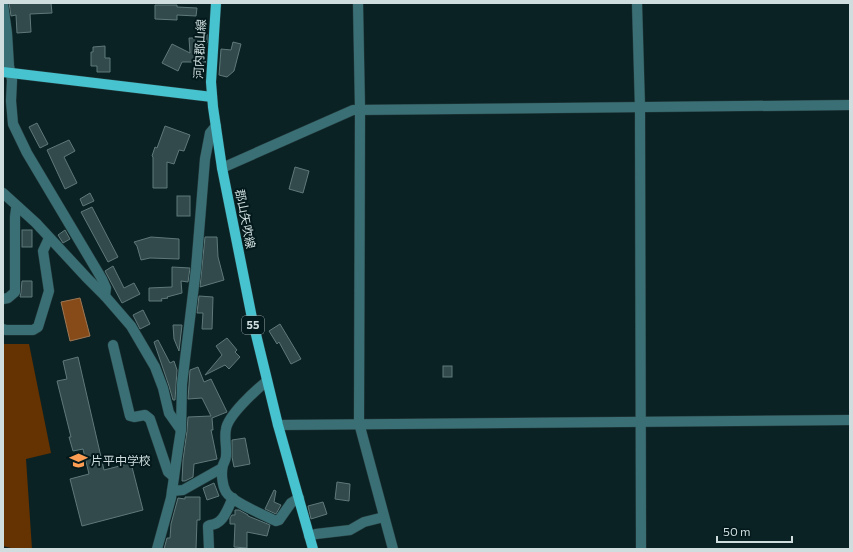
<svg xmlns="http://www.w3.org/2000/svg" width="853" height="552" viewBox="0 0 853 552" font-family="Commissioner,'Noto Sans JP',sans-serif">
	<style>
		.green { fill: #653201 }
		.water { fill: #874b19; stroke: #9d7754 }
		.building { fill: #324a4c; stroke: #5f787a }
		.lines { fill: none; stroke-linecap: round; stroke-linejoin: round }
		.minor-casing { stroke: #263c3e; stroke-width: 11 }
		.major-casing { stroke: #263c3e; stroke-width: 11 }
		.minor { stroke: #3a7075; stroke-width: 10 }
		.major { stroke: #47c3cf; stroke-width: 10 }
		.labels { text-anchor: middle; stroke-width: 4; stroke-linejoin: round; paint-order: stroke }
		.shield { fill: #03191b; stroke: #92a2a4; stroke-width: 1 }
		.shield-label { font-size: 11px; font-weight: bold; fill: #cfddde }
		.street-label { font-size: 12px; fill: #cfddde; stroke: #03191b }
		.poi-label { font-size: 12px; fill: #cfddde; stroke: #03191b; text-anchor: start }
	</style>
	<rect width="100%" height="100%" fill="#0b2224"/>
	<path class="green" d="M3,344H29L51,453L26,459L32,549H15L3,546Z"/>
	<path class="water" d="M80,298L90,336L70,341L61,302Z"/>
	<g class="building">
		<path d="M9,3H51L52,13L30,14L31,32L17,33L16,15L11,16Z"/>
		<path d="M155,5H177V7L197,8L196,16L177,15V20L155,19Z"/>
		<path d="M197,31L207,34V43H204V59L203,60L206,62H182L178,71L162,63L172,44L190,53L189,38H197Z"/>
		<path d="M233,42L241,44L234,71L227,77L219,75L221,49L231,50Z"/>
		<path d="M105,46V58H110V72H97V66H91V52H93V47Z"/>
		<path d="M37,123L48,144L40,148L29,127Z"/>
		<path d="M165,126L190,135L184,151L179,150L174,164L167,162V188H153V157L152,156L155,147L157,148Z"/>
		<path d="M69,140L75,151L64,157L77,183L65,189L47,150Z"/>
		<path d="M295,167L309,171L303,193L289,189Z"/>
		<path d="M90,193L94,201L83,206L80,199Z"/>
		<rect x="177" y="196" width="13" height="20"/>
		<path d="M92,207L118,257L108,262L81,212Z"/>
		<rect x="22" y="230" width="10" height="17"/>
		<path d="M65,230L70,239L63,243L58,235Z"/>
		<path d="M151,237L179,239V259L150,258L141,260L137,246L134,242Z"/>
		<path d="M205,237H217L218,257L224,280L200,287Z"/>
		<path d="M113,266L124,288L134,283L140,294L122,303L105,271Z"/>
		<path d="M172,267L190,268L188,282L181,281L182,293L167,297L168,298L161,299L162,301H149V288L172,287Z"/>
		<path d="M22,281H32V297H20L21,292Z"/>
		<path d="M199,296L213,297L212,329H202L203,313H197Z"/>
		<path d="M143,310L150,324L140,329L133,315Z"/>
		<path d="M280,324L301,359L291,364L279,342L277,344L269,331Z"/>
		<path d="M173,325H182L179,351L174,339Z"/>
		<path d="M227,338L237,350L235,352L240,357L229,369L225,365L205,375L222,355L216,346Z"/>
		<path d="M158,340L170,363L174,361L177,370L175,400H173L169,386L154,342Z"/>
		<path d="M78,357L104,470L131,463L143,510L82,526L70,479L89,474L83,449L73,451L69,437H71L57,381L67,379L63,361Z"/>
		<rect x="443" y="366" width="9" height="11"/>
		<path d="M198,367L204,382L211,379L227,412L212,418L213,430H211L217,459L194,464L193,477L185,481H182L183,460L187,431L188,417L211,416L202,398L188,399L190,370Z"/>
		<path d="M245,438L250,464L234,467L232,457V440Z"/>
		<path d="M337,482L350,484L349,501L335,499Z"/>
		<path d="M214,483L219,496L207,500L203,488Z"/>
		<path d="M274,490L276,491L274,502L281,505L276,514L265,509Z"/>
		<path d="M185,497H200V520H197L196,549H164L167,538H170L171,524L178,498L185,499Z"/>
		<path d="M323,502L327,514L311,519L308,506Z"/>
		<path d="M235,510H239L248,515V516L270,525L267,536L247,532V548L234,547L235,524H230V518L232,515H235Z"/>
	</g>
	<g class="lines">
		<defs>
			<g id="minor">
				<path d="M358,3L360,109L359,423L393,549"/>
				<path d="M637,3L640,108L641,549"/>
				<path d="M3,4L7,33L9,66L12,80L11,101L13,124L27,153L102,279L106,288L105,296"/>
				<path d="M222,168L353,110L850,105"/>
				<path d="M3,193L36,223L87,278L105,296L131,326L155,367L163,388L169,413L181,430"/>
				<path d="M3,299L8,298L15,292V217L16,209L18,207"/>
				<path d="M3,329L6,330H33L38,327L49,291L43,251L49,238"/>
				<path d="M113,345L130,416L134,417L145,415L150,419L168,472L174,477"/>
				<path d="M267,381C256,390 228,415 226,429C224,438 227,447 226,456C226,460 224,462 223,465C221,473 222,485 226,492C232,502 264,515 276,521L279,520L291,503L299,498"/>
				<path d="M278,425L850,420"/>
				<path d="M172,491L183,490L222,468"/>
				<path d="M309,536L316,534L350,530L364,522L384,517"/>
				<path d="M157,549L171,498L178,449L181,430L182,384L196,269L205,159L210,133L216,126"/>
				<path d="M209,549L208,526L210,525C224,524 227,509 233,498"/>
			</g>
			<g id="major">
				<path d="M216,3L211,82L213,107L222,168L252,318L278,425L313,549"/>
				<path d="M3,72L212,97"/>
			</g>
		</defs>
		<use href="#minor" class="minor-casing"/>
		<use href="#major" class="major-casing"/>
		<use href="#minor" class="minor"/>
		<use href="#major" class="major"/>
	</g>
	<defs>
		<symbol id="school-bare" viewBox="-9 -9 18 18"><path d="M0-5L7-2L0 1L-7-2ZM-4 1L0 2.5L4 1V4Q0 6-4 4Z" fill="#fc9d54" stroke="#03191b" stroke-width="2.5" paint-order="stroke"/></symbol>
	</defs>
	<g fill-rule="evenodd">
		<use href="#school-bare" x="66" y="448" width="25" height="25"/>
	</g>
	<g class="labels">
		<rect class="shield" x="242" y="316" width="22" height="18" rx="3"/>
		<g class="shield-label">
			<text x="253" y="329">55</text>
		</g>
		<g class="street-label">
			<text transform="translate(200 49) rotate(-87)" y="4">河内郡山線</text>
			<text transform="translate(245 219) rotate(79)" y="4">郡山矢吹線</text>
		</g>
		<g class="poi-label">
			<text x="91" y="465">片平中学校</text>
		</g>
	</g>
	<rect width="853" height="552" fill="none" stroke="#cfddde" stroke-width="8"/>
	<path d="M717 536v6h75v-6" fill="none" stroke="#cfddde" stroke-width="2"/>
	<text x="723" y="536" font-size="12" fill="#cfddde" stroke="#03191b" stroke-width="3" paint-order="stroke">50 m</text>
</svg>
